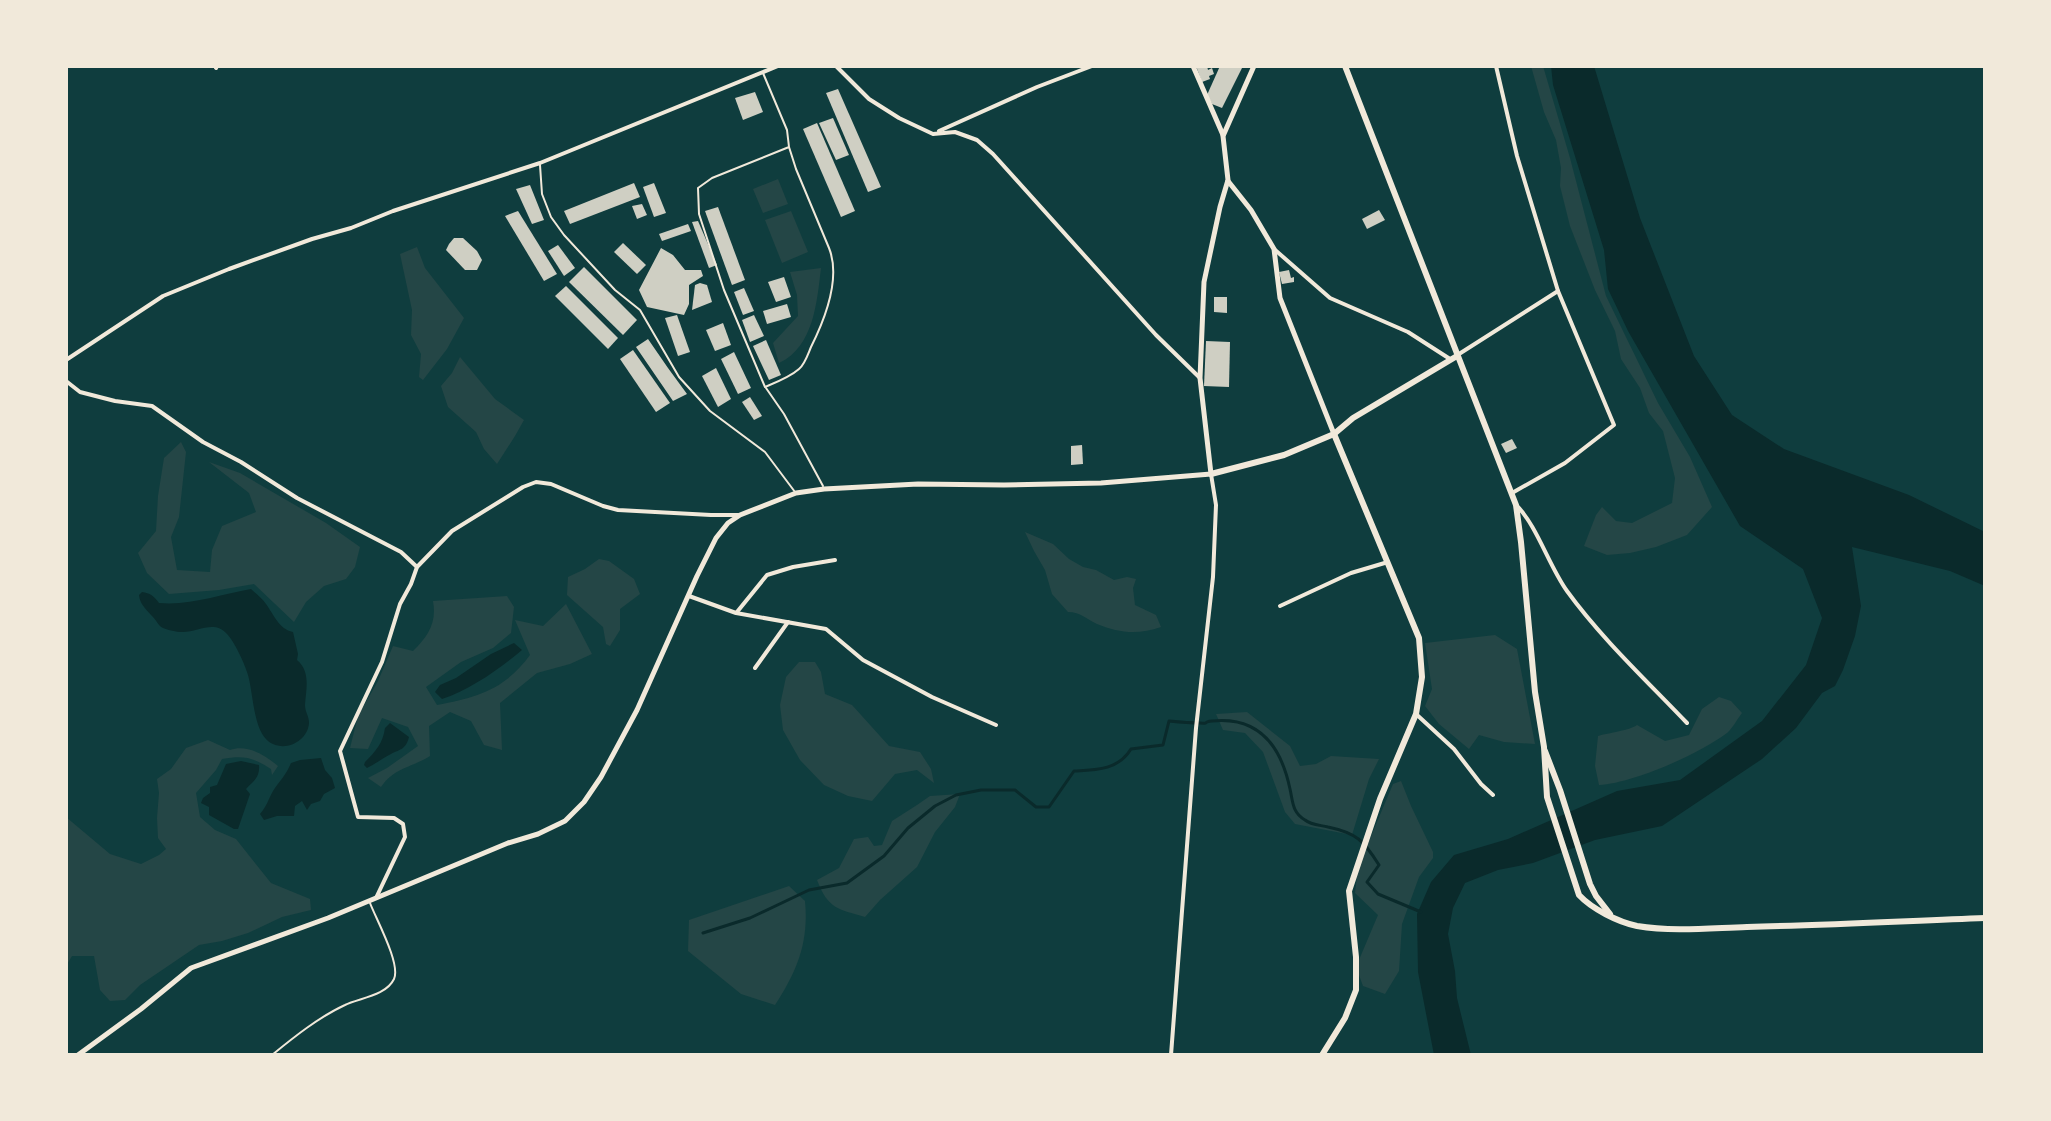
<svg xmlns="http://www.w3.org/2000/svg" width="2051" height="1121" viewBox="0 0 2051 1121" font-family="Helvetica,sans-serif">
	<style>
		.green { fill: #244646 }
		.water { fill: #0a2a2b }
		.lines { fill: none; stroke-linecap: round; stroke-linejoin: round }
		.stream { stroke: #0a2a2b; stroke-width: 3 }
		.building { fill: #cfcfc3 }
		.service { stroke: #f1e9da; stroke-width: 2 }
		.minor { stroke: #f1e9da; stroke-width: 4 }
		.tertiary { stroke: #f1e9da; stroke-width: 5 }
		.secondary { stroke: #f1e9da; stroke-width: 6 }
		.primary { stroke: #f1e9da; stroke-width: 6 }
	</style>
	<rect width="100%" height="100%" fill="#0f3d3e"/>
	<g class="green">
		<path d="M1531,66H1543L1570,158L1606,296L1658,403L1690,457L1712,507L1687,535L1656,547L1630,553L1607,555L1584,546L1596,515L1602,507L1616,521L1632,523L1672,503L1675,478L1663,431L1649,413L1640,388L1621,359L1615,331L1595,290L1570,226L1560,186L1561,168L1556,140L1544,112Z"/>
		<path d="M778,179L788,204L763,213L753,189Z"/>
		<path d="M791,211L808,252L782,263L765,220Z"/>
		<path d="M417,247L425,268L464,318L447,349L423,380L419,377L421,354L411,335L412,310L400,254Z"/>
		<path d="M821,268C817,301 814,347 779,363L773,343L798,316L797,295L790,272Z"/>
		<path d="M460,357L495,399L524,420L515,436L497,464L484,449L476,432L448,407L441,386L452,373Z"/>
		<path d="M181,442L186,452L179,517L171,537L177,570L210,572L212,550L222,526L256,512L249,493L209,462L240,473L326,523L360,547L355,567L346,579L324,586L306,602L294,622L254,584L219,590L169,594L147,573L138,553L156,531L158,496L164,458Z"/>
		<path d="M1025,532L1053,544L1069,559L1083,567L1096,570L1114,580L1127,577L1136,579L1133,588L1135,605L1156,615L1161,627C1138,635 1119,633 1097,624C1086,619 1081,612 1068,612L1052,594L1045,570L1034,551Z"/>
		<path d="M599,559L609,561L634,579L640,594L620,609V630L610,646L606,644L603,627L567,595L568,577L585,569Z"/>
		<path d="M507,596L514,607L511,633L493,648L461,662L426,687L437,705C478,697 504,690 530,655L515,620L543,626L566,604L592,654L570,664L537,673L500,703L502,750L484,745L471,721L450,712L429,726L430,756C411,768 395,767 381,787L368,778L387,768L418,746L408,727L382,718L368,749L350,748L358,716L378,681L393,646L413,651C428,636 437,623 433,601Z"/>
		<path d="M1495,635L1517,649L1535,744L1504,742L1479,735L1469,749L1439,724L1425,706L1432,689L1425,643Z"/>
		<path d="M799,662H815L821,672L825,694L852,705L889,746L920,752L931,769L934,783L917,770L895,774L872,801L848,796L824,785L800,760L783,730L780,705L786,677Z"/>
		<path d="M1719,697L1731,701L1742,713C1737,719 1733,728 1727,733C1699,754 1634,783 1599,785L1595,766L1598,736C1608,733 1631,730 1637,725L1665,741L1689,735L1702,709Z"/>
		<path d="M1247,712L1290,746L1300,766L1316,764L1331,756L1379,759L1369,779L1352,835L1295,824L1285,812L1263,752L1245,733L1223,730L1216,714Z"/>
		<path d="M208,740L230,750C247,744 265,755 278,766L272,775L271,769C252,757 244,755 222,759L216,770L196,793L200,817L215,830L236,839L271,883L310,899L311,910L282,917L248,933L222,941L199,945L140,985L125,1000L110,1001L100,990L94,956H72L66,966V817L110,854L141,864L159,855L166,849L158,838L157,818L159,793L157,779L171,769L186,748Z"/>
		<path d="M1401,781L1411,806L1433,852V858L1419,877L1402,924L1399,971L1385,994L1363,986L1356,967L1378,915L1355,893L1358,867L1393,784Z"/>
		<path d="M960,794L955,807L935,832L917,867L880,900L865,917C838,909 828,909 817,880L839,868L854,839L868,837L874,846L882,845L892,821L917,805L930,796Z"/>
		<path d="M789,886L805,901C809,942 797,971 775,1005L741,994L688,951L689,920Z"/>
	</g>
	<g class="water">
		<path d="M1551,66H1594L1640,218L1694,356L1732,415L1784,449L1909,495L1985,532V586L1950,571L1852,547L1861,606L1855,636L1843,670L1835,686L1822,693L1796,728L1762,759L1662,826L1595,840L1533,863L1498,870L1465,883L1453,908L1448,934L1455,971L1457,998L1471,1055H1434L1418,972L1417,914L1431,882L1454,855L1508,839L1617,791L1680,780L1762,721L1806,665L1822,618L1803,569L1740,526L1628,331L1608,289L1604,250L1553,85Z"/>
		<path d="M251,589C256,594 262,598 266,604C274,615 279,629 293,632L298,654L297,660C311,672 306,689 305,705C305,712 309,716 309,723C308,740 288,751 273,744C252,735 254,691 247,672C244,662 234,641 227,634C214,619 197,633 181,632C177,632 168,630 163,628C158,626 156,619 151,615C145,608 140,604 139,595L142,592C150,593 154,596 159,603C190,606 221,594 251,589Z"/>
		<path d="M514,643L522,650C498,670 471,689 442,699L435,692L440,685L456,678L491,654Z"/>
		<path d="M390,723L409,737C406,749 401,749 391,754C383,758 375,764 367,768L364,765L365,762C376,751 383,743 385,728Z"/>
		<path d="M321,758L325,770L332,778L335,788L324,794L320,801L311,804L307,810L302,801L295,806L294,816H277L264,820L260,814C267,806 268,800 273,791C280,780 285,777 291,763L300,760Z"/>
		<path d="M241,761L259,765C260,778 253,781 246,789L250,794L238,829H234L209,815V807L201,803L203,798L210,793V787L217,785L226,764Z"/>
	</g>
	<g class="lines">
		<path class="stream" d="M703,933L750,918L809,890L847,883L884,856L908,828L935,806L956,795L981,790H1015L1036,807H1049L1074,771C1097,770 1118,770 1131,749L1163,745L1169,721C1179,722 1190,723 1200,723C1211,724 1201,722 1212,721C1259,716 1281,746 1290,789C1293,802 1292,812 1305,820C1311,825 1320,825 1328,827C1357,833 1364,841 1379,865L1367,882L1378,894L1421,912"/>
	</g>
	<g class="building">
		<path d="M1196,66H1207L1208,70L1212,68L1214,74L1209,76L1210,79L1202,82Z"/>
		<path d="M1220,66H1243L1222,108L1212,104L1207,95Z"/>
		<path d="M838,89L881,187L868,192L826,93Z"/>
		<path d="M755,92L763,112L743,120L735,98Z"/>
		<path d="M833,118L849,155L836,160L819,123Z"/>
		<path d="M817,123L855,211L841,217L803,129Z"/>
		<path d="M634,183L640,197L570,224L564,211Z"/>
		<path d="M654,183L666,213L654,217L643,187Z"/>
		<path d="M530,185L544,220L532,224L516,189Z"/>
		<path d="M642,204L647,215L637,219L632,206Z"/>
		<path d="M718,207L745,280L732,285L705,211Z"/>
		<path d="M1379,210L1385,220L1367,229L1362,219Z"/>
		<path d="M518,211L557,274L544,281L505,216Z"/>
		<path d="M698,221L717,265L709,268L692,222Z"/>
		<path d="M688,224L691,231L662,241L659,234Z"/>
		<path d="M454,238H463L477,251L482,260L477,270H465L446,250L449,244Z"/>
		<path d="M623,243L646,265L637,274L614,252Z"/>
		<path d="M558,245L575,268L564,276L548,251Z"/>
		<path d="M661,248L673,255L685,270H701L703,276L689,285V304L684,315L647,307L639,290Z"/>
		<path d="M584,267L637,320L623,335L569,282Z"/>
		<path d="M1289,270L1291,278L1294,277V282L1282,284L1279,272Z"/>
		<path d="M784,277L791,297L776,302L768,282Z"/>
		<path d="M700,283L707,285L712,302L692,310L695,285Z"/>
		<path d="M566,286L618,338L608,349L555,296Z"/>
		<path d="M744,288L754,311L743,315L734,292Z"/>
		<path d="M1214,297H1227V313L1214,312Z"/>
		<path d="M787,304L791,317L767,324L763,311Z"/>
		<path d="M677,315L690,352L678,356L665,318Z"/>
		<path d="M754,315L764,336L750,342L742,320Z"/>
		<path d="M723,323L731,345L715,351L706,330Z"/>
		<path d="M648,339L668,368L687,394L673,401L636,347Z"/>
		<path d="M766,340L781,375L769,380L753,346Z"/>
		<path d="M1206,341L1230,342L1229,387L1204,386Z"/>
		<path d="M633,350L670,403L656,412L620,359Z"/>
		<path d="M734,352L751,388L738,394L721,359Z"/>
		<path d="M716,368L731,399L718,407L702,376Z"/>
		<path d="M750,397L762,416L754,420L742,402Z"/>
		<path d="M1512,439L1517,448L1506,453L1501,444Z"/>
		<path d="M1082,445L1083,464L1071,465V446Z"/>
	</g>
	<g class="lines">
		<g class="service">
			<path d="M763,73L787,130L789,147L796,169L829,248C841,278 825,319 811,347C808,354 805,364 799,369C790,377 777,382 765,387L724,290L699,214L698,188L712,178L789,147"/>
			<path d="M540,165L542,194L551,217L564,235L615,290L640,310L679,377L710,411L765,452L795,492"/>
			<path d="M766,388L784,414L823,486"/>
			<path d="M272,1055C294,1037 319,1017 345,1005C359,998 386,996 394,979C401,964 376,919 370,903"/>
		</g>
		<g class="minor">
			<path d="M836,66L869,99L899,118L933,134L955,132L977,140L993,154L1156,335L1200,378"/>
			<path d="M1496,66L1517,156L1558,291L1614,425L1565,463L1512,493"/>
			<path d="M216,68L217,66"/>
			<path d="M939,131L1037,87L1092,66"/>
			<path d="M1274,249L1330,298L1408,332L1450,359"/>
			<path d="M1459,354L1558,291"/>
			<path d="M66,360L163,296L229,269L312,239L351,228L393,211L540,163L778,66"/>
			<path d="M66,381L80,392L115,401L152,406L203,442L241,462L297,498L401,552L417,567"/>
			<path d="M1517,506C1537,526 1549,566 1567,591C1601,638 1647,681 1687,723"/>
			<path d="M689,596L736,613L826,629L863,660L932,697L996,725"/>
			<path d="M1280,606L1351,573L1388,562"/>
			<path d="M737,612L767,575L793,567L835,560"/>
			<path d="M755,668L788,622"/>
			<path d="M1416,714L1454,749L1481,784L1493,795"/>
			<path d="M376,898L405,837L403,824L394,818L358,817L340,751L382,662L400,604L411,584L417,567L452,531L523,487L536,482L551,484L603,506L618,510L711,515H738"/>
			<path d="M1171,1055L1196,728L1213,577L1216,505L1211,474"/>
		</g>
		<g class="tertiary">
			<path d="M1193,66L1223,135"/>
			<path d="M1228,181L1251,210L1274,249L1280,298L1334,434"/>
			<path d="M78,1055L141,1009L191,968L328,918L508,843L538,834L565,821L584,802L601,777L637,710L697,576L716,538L728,523L740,515L796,493L824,489L918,484L1004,485L1101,483L1211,474L1200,378L1204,282L1220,207L1228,180L1223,136L1254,66"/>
		</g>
		<g class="secondary">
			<path d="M1211,474L1284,455L1334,434L1353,418L1457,356"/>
			<path d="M1322,1055L1345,1018L1356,990V957L1349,891L1380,799L1416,714L1422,677L1419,638L1334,434"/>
		</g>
		<g class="primary">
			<path d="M1345,66L1516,505L1521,542L1535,692L1544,747L1547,797L1579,895C1592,909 1618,922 1637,926C1673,932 1711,928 1747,927C1826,925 1906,921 1985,918"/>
			<path d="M1545,751L1560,790L1590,884L1596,896L1610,914"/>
		</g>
	</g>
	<rect width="2051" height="1121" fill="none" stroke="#f1e9da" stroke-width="136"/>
</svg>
